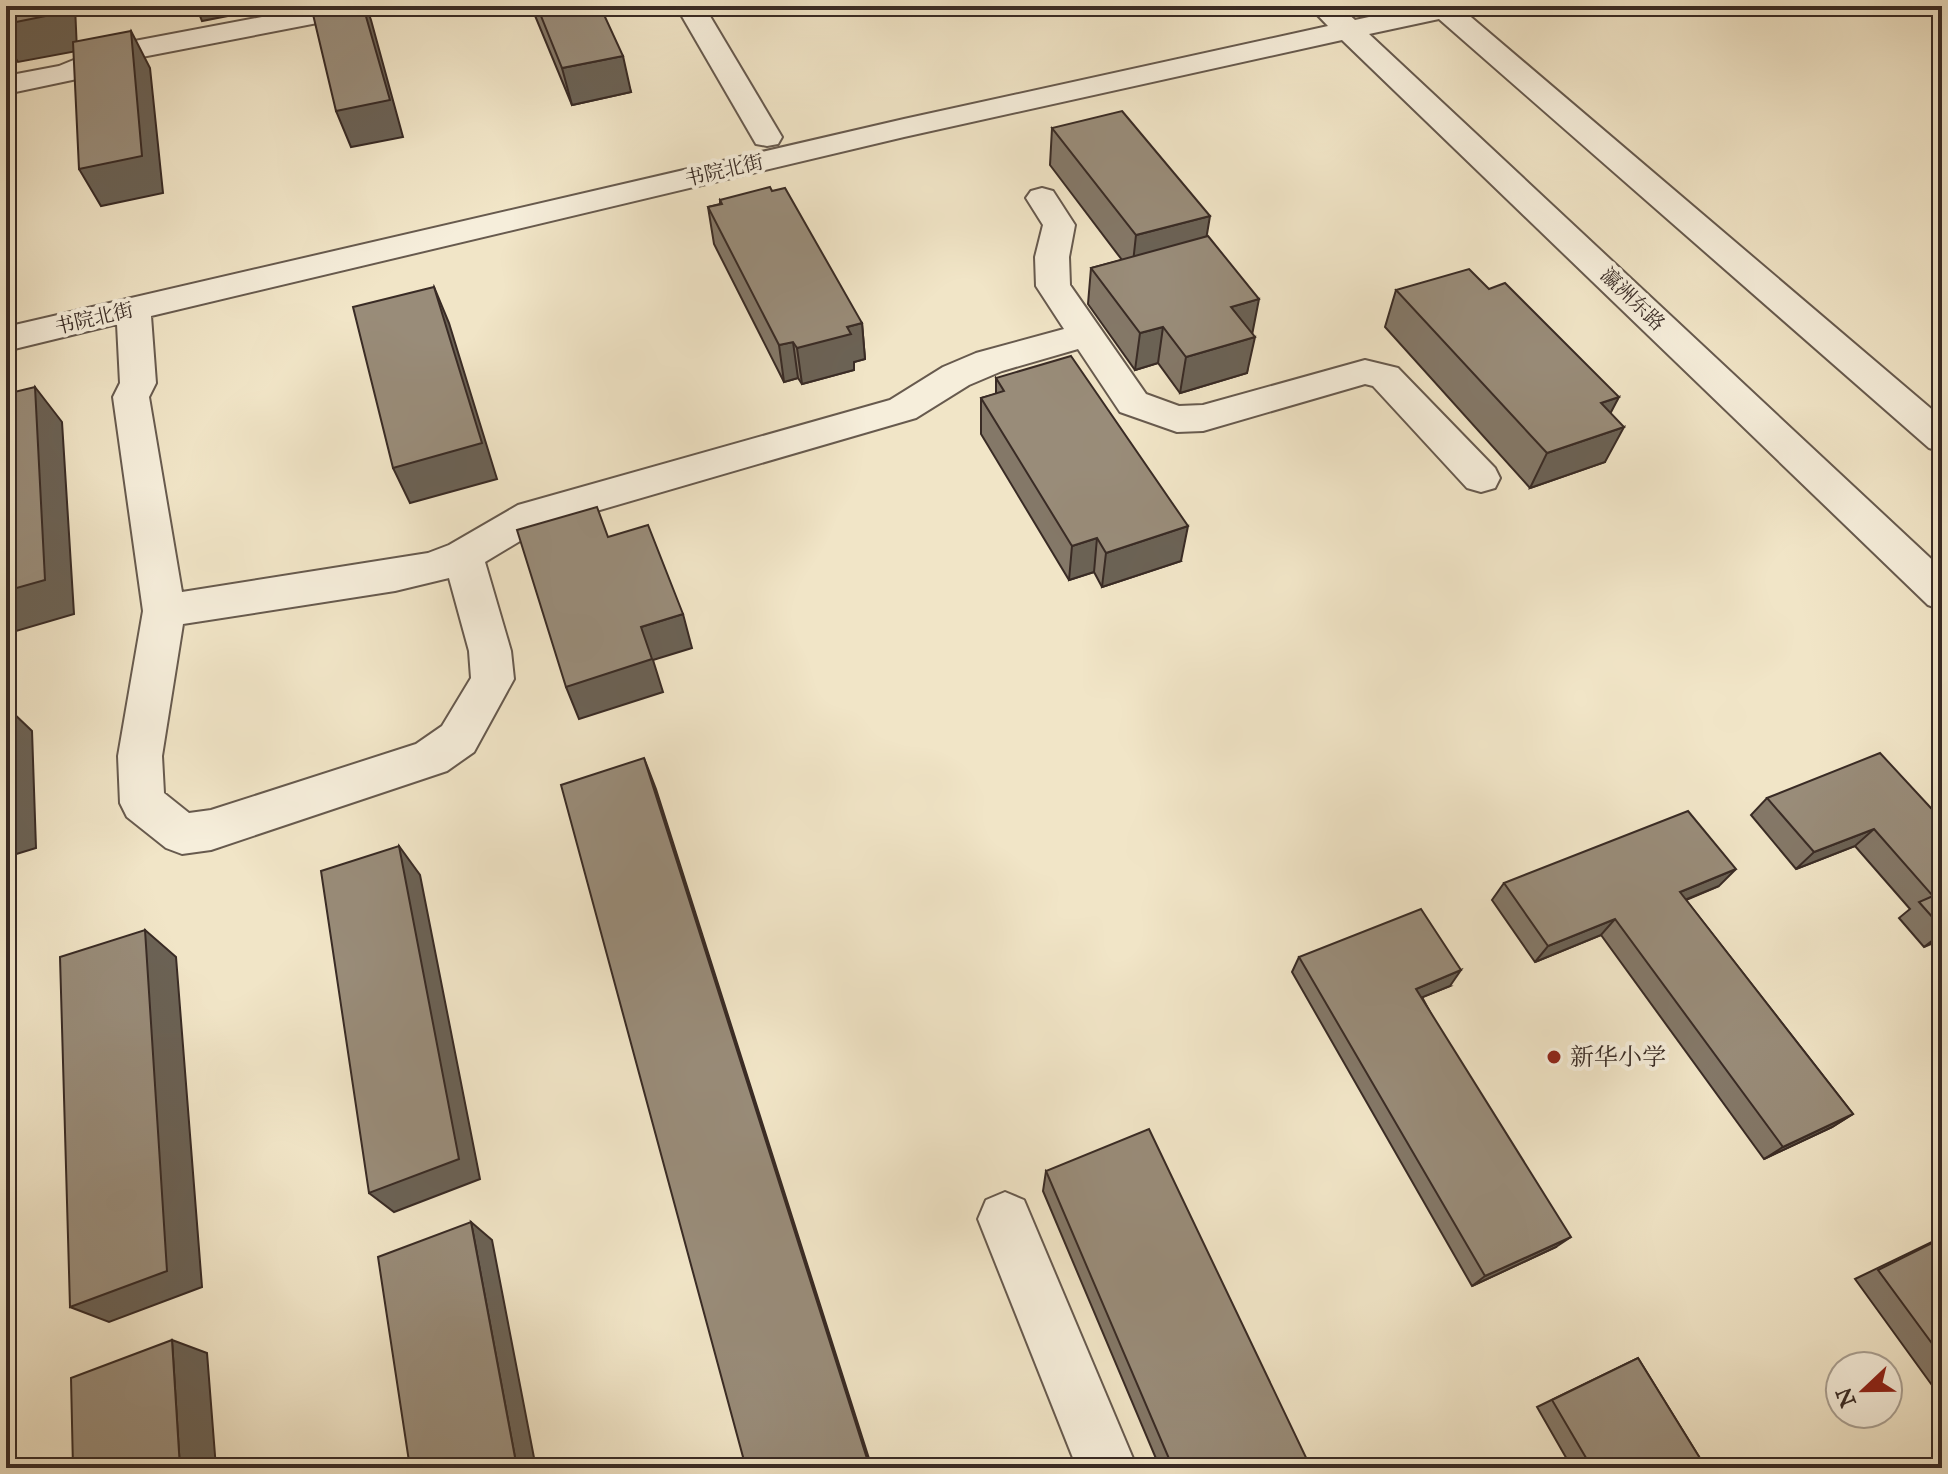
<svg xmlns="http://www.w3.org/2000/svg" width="1948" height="1474" viewBox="0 0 1948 1474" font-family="'IM FELL Great Primer','Noto Serif SC',serif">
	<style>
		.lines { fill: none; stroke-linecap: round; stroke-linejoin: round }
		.minor-casing { stroke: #675a4e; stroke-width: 4 }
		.minor { fill: #f6eedb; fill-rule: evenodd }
		.wall { fill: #847868; stroke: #392b25; stroke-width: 2 }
		.shaded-wall { fill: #6b6255; stroke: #392b25; stroke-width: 2 }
		.building { fill: #998c79; stroke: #392b25; stroke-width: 2 }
		.poi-dot { fill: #8f2418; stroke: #f6eedb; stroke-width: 3 }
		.labels { text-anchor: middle; stroke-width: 8; stroke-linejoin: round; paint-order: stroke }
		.far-street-label { font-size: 20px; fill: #392b25; stroke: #f6eedb }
		.poi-label { font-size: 24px; fill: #392b25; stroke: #f6eedb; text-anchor: start }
	</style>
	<rect width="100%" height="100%" fill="#f1e5c7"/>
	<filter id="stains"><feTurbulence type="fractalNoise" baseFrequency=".0025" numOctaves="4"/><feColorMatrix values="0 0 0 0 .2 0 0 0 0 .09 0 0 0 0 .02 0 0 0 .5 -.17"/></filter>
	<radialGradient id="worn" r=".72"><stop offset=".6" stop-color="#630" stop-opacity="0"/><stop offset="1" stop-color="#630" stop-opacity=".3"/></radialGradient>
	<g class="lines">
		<defs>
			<g id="minor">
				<path d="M320,6H378L374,12L364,14L116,62L77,79L6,94V76L59,66L108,46Z"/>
				<path d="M676,6H704L782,137L778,144L767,146L756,144Z"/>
				<path d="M1309,6H1339L1355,20L1420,6H1458L1942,418V452L1929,448L1439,19L1369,34L1942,569V610L1928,605L1342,40L904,137L151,316L156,383L149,397L182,592L428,553L449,545L518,505L890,400L943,367L976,353L1064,329L1036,286L1035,257L1043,225L1026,198L1031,191L1042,188L1053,191L1075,225L1069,257L1070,285L1146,394L1179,406L1203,405L1365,360L1398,368L1495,468L1500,478L1495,488L1481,492L1467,488L1373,386L1365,384L1203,431L1177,432L1120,412L1078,349L1002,371L969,385L916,418L545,526L485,562L511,651L514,679L474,752L447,771L211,850L182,854L166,848L127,817L120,803L118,756L143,611L113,397L120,383L117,324L6,351V327L904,119L1328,26ZM449,578L469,651L471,678L442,726L416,744L211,810L189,813L164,793L162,756L183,624L395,591Z"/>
				<path d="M1005,1192L1024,1200L1137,1468H1077L978,1219L986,1200Z"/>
			</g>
		</defs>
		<use href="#minor" class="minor-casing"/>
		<use href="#minor" class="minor"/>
	</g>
	<g class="wall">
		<path d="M531,6H600L631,92L572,105Z"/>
		<path d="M1052,128L1207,236L1252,333L1247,373L1180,393L1158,363L1135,370L1088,304L1091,268L1122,260L1050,165Z"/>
		<path d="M720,200L862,323L865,359L854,362V370L802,384L798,378L784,382L714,244L708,207L720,204Z"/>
		<path d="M1396,290L1610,413L1605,462L1530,488L1385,327Z"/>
		<path d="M996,378L1181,561L1102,587L1094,572L1069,580L981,434V398L996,394Z"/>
		<path d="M1767,798L1942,820V946L1938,941L1924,947L1899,918L1910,909L1855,846L1796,869L1751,815Z"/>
		<path d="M1504,883L1719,886L1686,900L1853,1114L1832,1127L1764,1159L1601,935L1535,962L1492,900Z"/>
		<path d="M1299,957L1450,986L1422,997L1556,1247L1472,1286L1292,972Z"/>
		<path d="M1046,1171L1311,1468H1160L1043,1191Z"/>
		<path d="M1942,1237V1399L1855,1279Z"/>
		<path d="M1638,1358L1706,1468H1572L1537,1407Z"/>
	</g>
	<g class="shaded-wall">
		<path d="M56,6H75L77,51L18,62L6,43V24Z"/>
		<path d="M196,6H257L258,10L202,21Z"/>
		<path d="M363,6H366L371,20L403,137L351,147L336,111Z"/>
		<path d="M131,31L150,68L163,193L101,206L79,169Z"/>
		<path d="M623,56L631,92L572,105L562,68Z"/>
		<path d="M1210,216L1204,252L1132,272L1136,235Z"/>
		<path d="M434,287L449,323L497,479L410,503L393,468Z"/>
		<path d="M1259,299L1252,335L1231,307Z"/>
		<path d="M862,323L865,359L854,362V370L802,384L797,348L847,327Z"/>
		<path d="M1163,327L1158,363L1135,370L1140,333Z"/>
		<path d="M1255,337L1247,373L1180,393L1186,357Z"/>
		<path d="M793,342L798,378L784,382L779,345Z"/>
		<path d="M35,387L62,422L74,614L6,634V591Z"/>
		<path d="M1619,397L1600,433L1601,403Z"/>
		<path d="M1624,427L1605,462L1530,488L1547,453Z"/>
		<path d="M1188,526L1181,561L1102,587L1106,553Z"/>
		<path d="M1097,538L1094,572L1069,580L1072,546Z"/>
		<path d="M683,614L692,648L653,660L663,692L579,719L566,687L641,627Z"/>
		<path d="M6,701L9,704V709L32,731L36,848L13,855L14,894L6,896Z"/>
		<path d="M644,758L656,789L872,1468H870Z"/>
		<path d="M1874,829L1855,846L1796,869L1814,852Z"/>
		<path d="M399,846L420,875L480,1179L394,1212L369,1193Z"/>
		<path d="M1736,869L1719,886L1665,908L1680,892Z"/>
		<path d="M1615,919L1601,935L1535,962L1548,946Z"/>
		<path d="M145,930L176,957L202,1287L109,1322L70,1307Z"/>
		<path d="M1942,933V937L1924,947Z"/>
		<path d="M1461,970L1450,986L1406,1004L1416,989Z"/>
		<path d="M1853,1114L1832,1127L1764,1159L1783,1147Z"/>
		<path d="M471,1222L492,1240L536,1468H517Z"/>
		<path d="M1571,1237L1556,1247L1472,1286L1485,1276Z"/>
		<path d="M172,1340L207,1353L216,1468H180Z"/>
	</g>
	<g class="building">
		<path d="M6,6H56V14L6,24Z"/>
		<path d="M311,6H363L390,100L336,111Z"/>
		<path d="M537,6H600L623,56L562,68Z"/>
		<path d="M131,31L142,156L79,169L73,42Z"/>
		<path d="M1122,111L1210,216L1136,235L1052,128Z"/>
		<path d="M770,187L772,191L785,188L862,323L847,327L851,334L797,348L793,342L779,345L708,207L722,204L720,200Z"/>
		<path d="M1208,236L1259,299L1231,307L1255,337L1186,357L1163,327L1140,333L1091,268Z"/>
		<path d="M1469,269L1489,289L1505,283L1619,397L1601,403L1624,427L1547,453L1396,290Z"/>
		<path d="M434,287L482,443L393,468L353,307Z"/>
		<path d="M1071,356L1188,526L1106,553L1097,538L1072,546L981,398L1004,391L996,378Z"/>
		<path d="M35,387L45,580L6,591V394Z"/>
		<path d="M597,507L608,537L648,525L683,614L641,627L652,659L566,687L517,530Z"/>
		<path d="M1880,753L1942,820V928L1919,902L1933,896L1874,829L1814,852L1767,798Z"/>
		<path d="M644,758L870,1468H746L561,785Z"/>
		<path d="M1688,811L1736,869L1680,892L1853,1114L1783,1147L1615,919L1548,946L1504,883Z"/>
		<path d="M399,846L459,1159L369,1193L321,871Z"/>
		<path d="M1421,909L1461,970L1416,989L1571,1237L1485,1276L1299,957Z"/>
		<path d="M145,930L167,1271L70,1307L60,957Z"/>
		<path d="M1149,1129L1311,1468H1173L1046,1171Z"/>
		<path d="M471,1222L517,1468H410L378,1257Z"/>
		<path d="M1942,1238V1357L1878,1270Z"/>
		<path d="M172,1340L180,1468H73L71,1378Z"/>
		<path d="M1638,1358L1706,1468H1592L1552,1400Z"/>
	</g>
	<circle class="poi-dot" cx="1554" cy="1057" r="8"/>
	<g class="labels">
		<g class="far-street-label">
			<text transform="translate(724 170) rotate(-13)" y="7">书院北街</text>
			<text transform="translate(1633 299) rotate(44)" y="7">瀛洲东路</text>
			<text transform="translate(94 318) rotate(-13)" y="7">书院北街</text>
		</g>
		<g class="poi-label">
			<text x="1570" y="1065">新华小学</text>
		</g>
	</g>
	<rect width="1948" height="1474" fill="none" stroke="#f1e5c7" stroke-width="32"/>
	<rect x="8" y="8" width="1932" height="1458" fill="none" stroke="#392b25" stroke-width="4"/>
	<rect x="16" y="16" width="1916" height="1442" fill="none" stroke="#392b25" stroke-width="2"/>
	<g transform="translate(1864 1390) rotate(248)"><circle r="38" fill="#f6eedb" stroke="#aaa092" stroke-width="2"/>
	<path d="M0-6L14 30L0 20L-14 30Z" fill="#8f2418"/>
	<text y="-12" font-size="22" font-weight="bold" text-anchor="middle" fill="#392b25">N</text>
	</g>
	<rect width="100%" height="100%" filter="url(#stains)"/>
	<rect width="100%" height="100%" fill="url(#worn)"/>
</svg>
